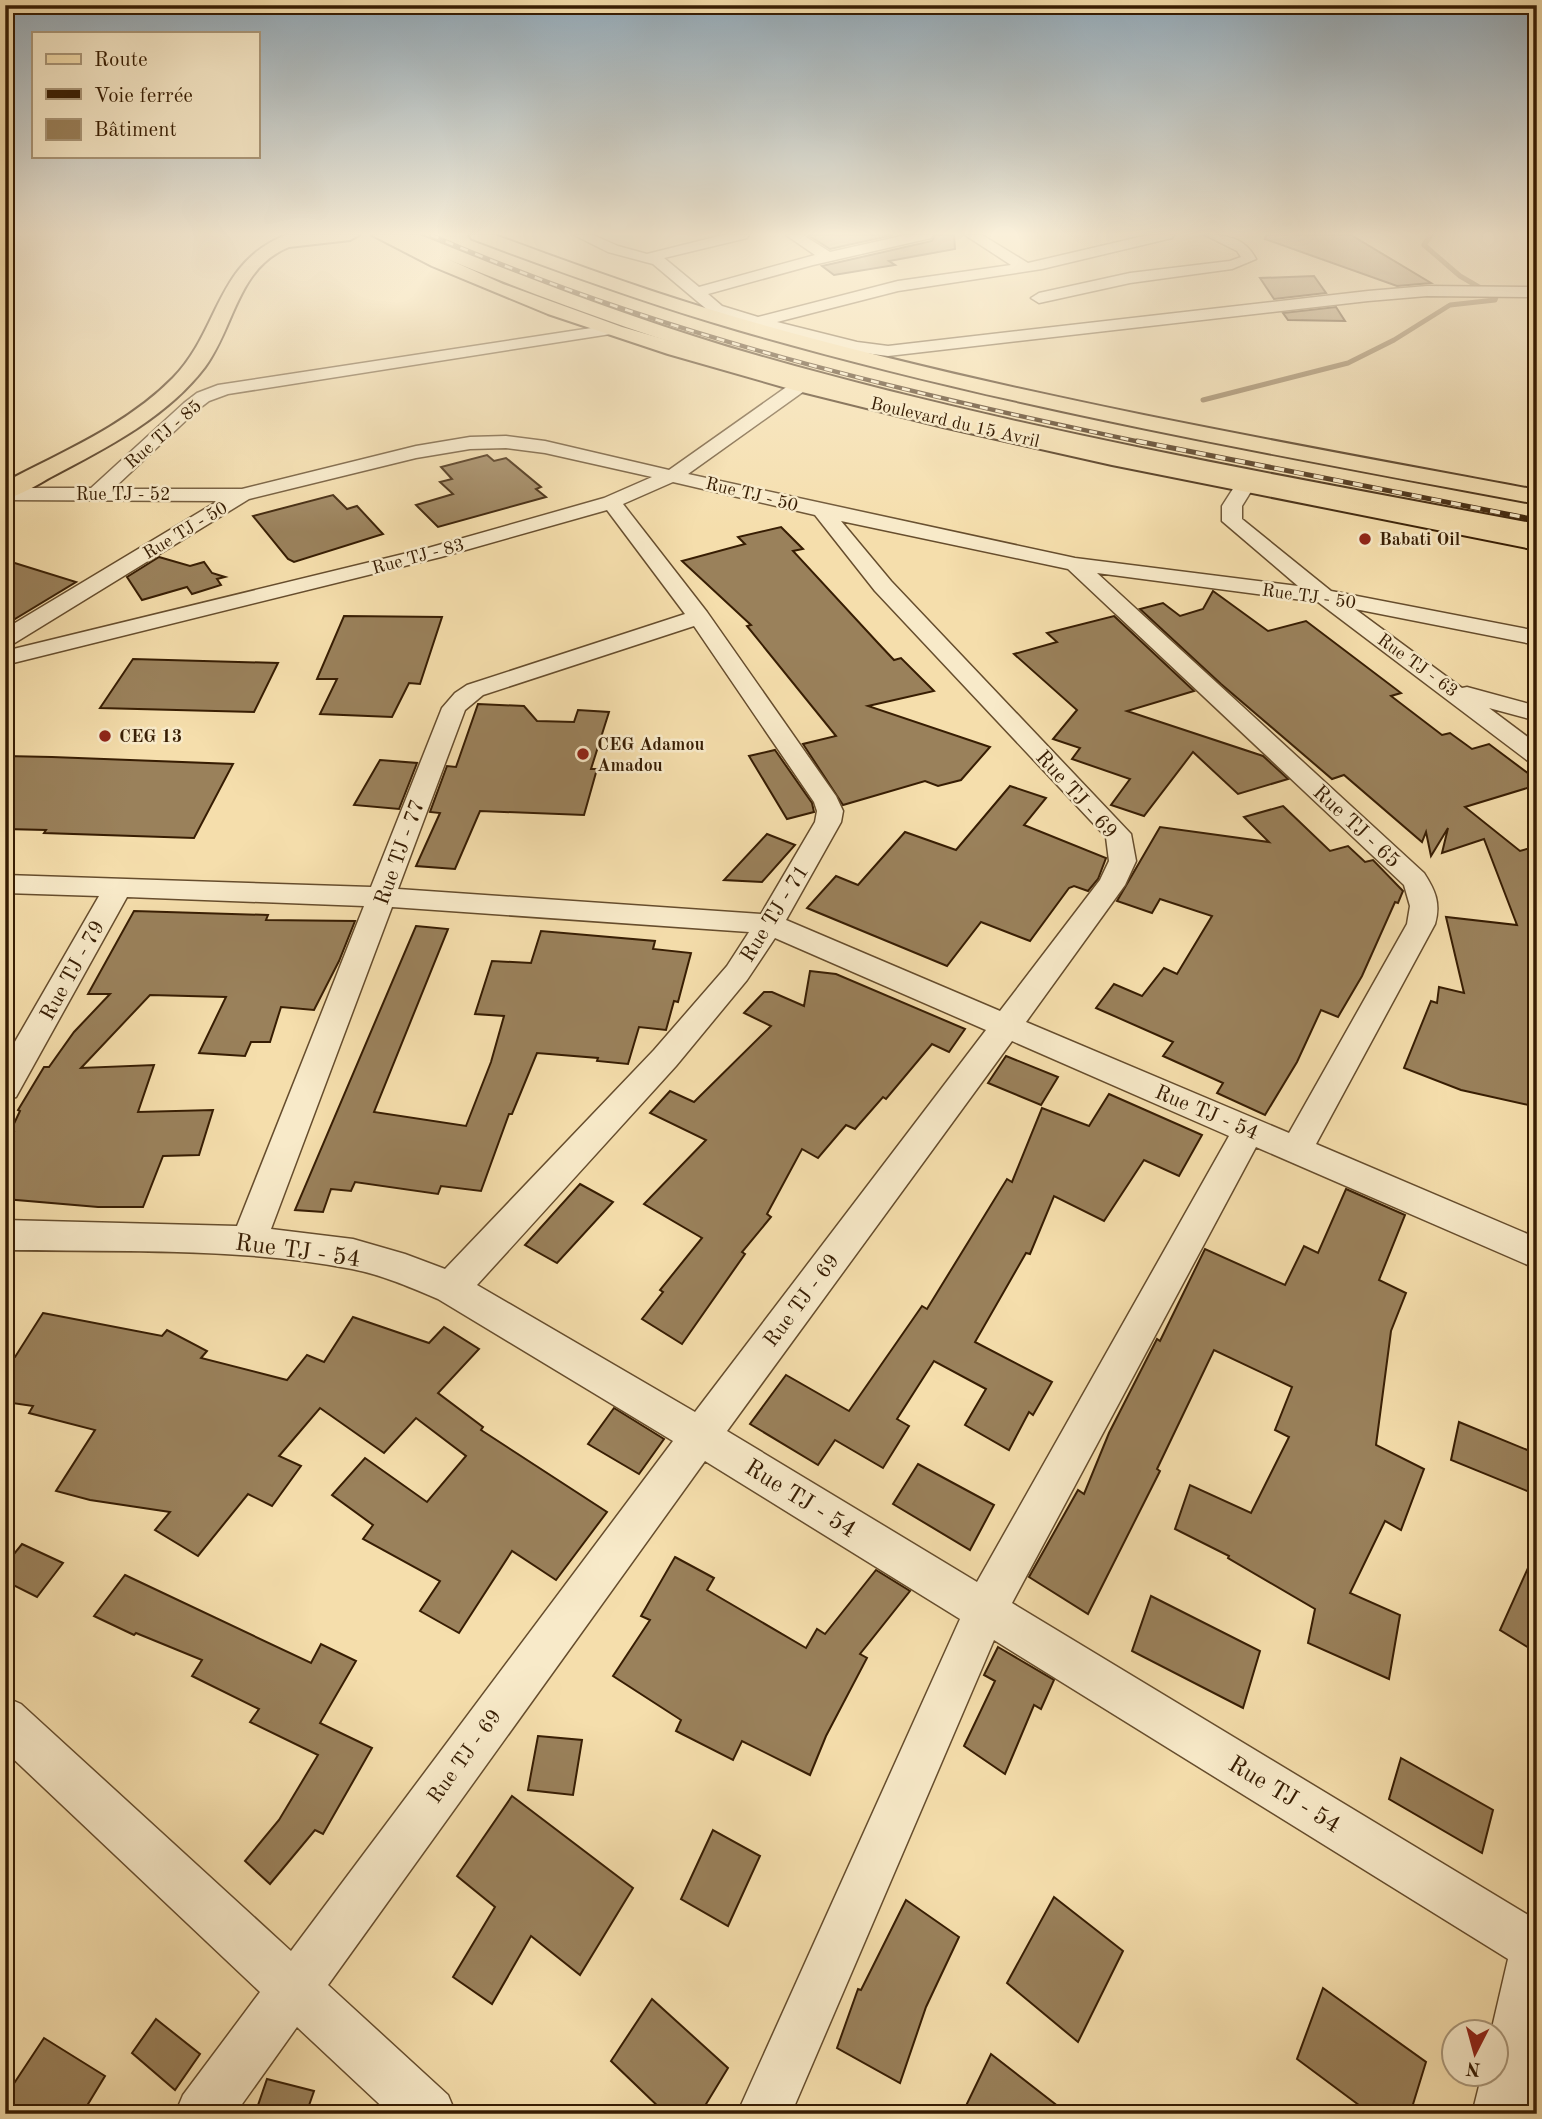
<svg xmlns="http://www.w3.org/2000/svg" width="1542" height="2119" viewBox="0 0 1542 2119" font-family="'Old Standard TT',serif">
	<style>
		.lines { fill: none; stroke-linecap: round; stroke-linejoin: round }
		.stream { stroke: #826946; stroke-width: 5 }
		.building { fill: #9a815b; stroke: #371d03; stroke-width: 2 }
		.minor-casing { stroke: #664d2d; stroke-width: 3 }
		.primary-casing { stroke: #371d03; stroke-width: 4 }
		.trunk-casing { stroke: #371d03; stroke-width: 4 }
		.minor { fill: #f8eac9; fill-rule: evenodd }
		.primary { fill: #f5deac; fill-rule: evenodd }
		.trunk { fill: #f5deac; fill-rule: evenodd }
		.rail-far1-casing { stroke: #371d03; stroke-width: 4.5 }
		.rail-casing { stroke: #371d03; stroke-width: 5 }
		.rail-far1 { stroke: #f8eac9; stroke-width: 2.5; stroke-dasharray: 8; stroke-linecap: butt }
		.rail { stroke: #f8eac9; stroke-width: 3.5; stroke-dasharray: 10; stroke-linecap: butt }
		.poi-dot { fill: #8f2418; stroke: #f8eac9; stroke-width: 2.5 }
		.labels { text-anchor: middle; stroke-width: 5; stroke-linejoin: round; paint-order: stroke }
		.far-street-label { font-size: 18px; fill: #371d03; stroke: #f8eac9 }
		.far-poi-label { font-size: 18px; font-weight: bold; fill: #371d03; stroke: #f8eac9; text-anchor: start }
		.street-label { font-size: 21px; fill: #371d03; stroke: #f8eac9 }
		.near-street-label { font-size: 24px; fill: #371d03; stroke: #f8eac9 }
	</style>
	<rect width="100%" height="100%" fill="#f5deac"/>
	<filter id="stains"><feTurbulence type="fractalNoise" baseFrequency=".00286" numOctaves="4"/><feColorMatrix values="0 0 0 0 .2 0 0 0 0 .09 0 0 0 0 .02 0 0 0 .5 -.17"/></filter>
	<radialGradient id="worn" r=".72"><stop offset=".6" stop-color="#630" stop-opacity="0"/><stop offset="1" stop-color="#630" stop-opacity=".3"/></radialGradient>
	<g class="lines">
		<path class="stream" d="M1203,400L1348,363L1394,340L1450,305L1495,300L1496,297L1460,276L1424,245L1431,235"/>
	</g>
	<g class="building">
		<path d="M808,235H893L830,249Z"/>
		<path d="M935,235H954L955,249L889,261L895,265L834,275L822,266L932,241Z"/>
		<path d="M1266,235H1351L1431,283L1397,286L1265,239Z"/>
		<path d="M1314,276L1326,293L1274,299L1260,278Z"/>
		<path d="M1336,307L1345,321L1288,320L1283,313Z"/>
		<path d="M487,455L494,461L506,458L541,487L536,489L546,497L438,527L416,505L453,494L440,482L452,479L441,467Z"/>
		<path d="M333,495L347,509L357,506L383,534L294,562L288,559L253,516Z"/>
		<path d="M781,527L803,549L793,551L878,643L894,660L901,658L934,691L868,706L990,747L961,780L938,786L925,781L843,805L803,744L836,736L747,626L751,625L682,561L745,544L738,537Z"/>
		<path d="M159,557L190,566L204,562L212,573L225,577L217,579L221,585L192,594L187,587L142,600L127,577Z"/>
		<path d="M5,560L76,582L5,625Z"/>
		<path d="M1213,591L1268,631L1306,621L1401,693L1391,696L1442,735L1450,733L1472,749L1489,744L1537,780V785L1465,807L1520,851L1537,846V1107L1461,1090L1404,1068L1431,1001L1437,1003L1439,987L1464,993L1446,917L1517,925L1484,839L1442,853L1448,828L1431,856L1426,832L1422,842L1344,775L1332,779L1221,684L1140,609L1163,603L1180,616L1203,609Z"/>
		<path d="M344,616L442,617L420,684L409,683L392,717L320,714L337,679H317Z"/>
		<path d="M1114,616L1194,691L1127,711L1263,756L1288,779L1238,794L1193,752L1144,816L1111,805L1130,779L1072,759L1080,748L1053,739L1077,710L1014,654L1057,642L1047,633Z"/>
		<path d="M133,659L278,663L254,712L100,708Z"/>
		<path d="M478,704L524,706L537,721L574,722L578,710L609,712L591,769H597L584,815L480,811L455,869L416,866L440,813L430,812L447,766L456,767Z"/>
		<path d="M775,750L812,803L814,812L787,819L749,756Z"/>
		<path d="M5,756L52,757L233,764L194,838L44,833L46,830L5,829Z"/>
		<path d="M380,760L417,763L399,809L354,805Z"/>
		<path d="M1010,786L1046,798L1024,825L1106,858L1098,879L1088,891L1074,886L1069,888L1030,941L981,922L947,966L807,908L836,876L858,885L905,832L956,850Z"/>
		<path d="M1283,806L1330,851L1348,846L1365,862L1373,860L1403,891L1398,903L1395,902L1362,976L1338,1017L1321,1010L1297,1062L1265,1115L1217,1093L1223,1083L1163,1056L1173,1042L1096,1008L1114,984L1142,996L1164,968L1177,974L1212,916L1160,899L1152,913L1117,901L1160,827L1269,842L1244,817Z"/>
		<path d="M767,834L795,845L762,882L724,880Z"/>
		<path d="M134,911L268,915L266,920L355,921L339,961L314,1010L281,1007L270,1042H251L245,1056L199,1053L226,997L150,995L81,1068L154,1065L138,1112L213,1110L199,1155L163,1156L143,1207H98L5,1199V1147L14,1132L11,1130L20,1111L18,1110L44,1067H49L74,1032L110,994H88Z"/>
		<path d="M416,926L448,929L374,1112L466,1126L491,1062L504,1016L475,1014L492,961L531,963L541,931L655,941L653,949L691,953L678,1002L674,1001L666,1030L639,1027L628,1064L597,1061L598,1058L537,1053L512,1114H509L481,1191L441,1186L438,1194L355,1182L351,1191L331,1189L323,1212L295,1210Z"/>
		<path d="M810,971L836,974L965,1029L949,1052L932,1044L886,1099L883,1097L855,1129L846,1125L818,1158L802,1149L767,1214L771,1217L742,1252L745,1254L682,1344L642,1319L663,1292L660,1290L702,1238L644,1204L706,1140L650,1113L670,1091L694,1102L771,1026L744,1013L764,992H772L804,1006Z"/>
		<path d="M1006,1056L1058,1077L1041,1105L988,1083Z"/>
		<path d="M1109,1094L1202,1135L1179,1176L1144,1160L1104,1221L1054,1196L1030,1254L1026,1253L975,1342L1052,1382L1033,1415L1029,1412L1009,1450L965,1425L986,1389L934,1361L897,1419L909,1426L883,1468L835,1440L818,1465L750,1424L786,1375L849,1411L922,1306L927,1309L1007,1179L1012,1182L1042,1108L1089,1126Z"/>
		<path d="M580,1184L613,1202L557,1263L525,1245Z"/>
		<path d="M1346,1189L1405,1215L1379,1280L1406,1293L1391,1331L1376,1445L1424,1469L1401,1530L1385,1521L1350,1593L1400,1615L1389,1679L1308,1643L1315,1609L1228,1558L1229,1556L1175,1529L1190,1485L1251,1513L1289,1437L1275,1430L1292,1387L1214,1350L1157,1469L1160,1471L1088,1614L1029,1577L1078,1490L1084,1494L1109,1433L1157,1339L1160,1341L1205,1249L1285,1285L1304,1246L1318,1253Z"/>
		<path d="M43,1313L162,1336L167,1330L207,1351L201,1358L287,1380L307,1355L324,1362L353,1317L429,1343L444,1327L479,1349L438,1393L483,1427L481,1430L607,1512L556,1580L512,1551L459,1633L420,1611L440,1581L363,1539L373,1525L332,1495L365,1458L427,1502L466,1456L416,1418L384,1453L320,1408L279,1456L301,1466L272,1506L248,1494L198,1556L155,1530L170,1512L90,1500L56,1491L95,1430L29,1413L33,1406L5,1402V1355L15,1357Z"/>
		<path d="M614,1408L664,1439L639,1474L588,1444Z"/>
		<path d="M1459,1422L1537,1454V1495L1451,1460Z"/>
		<path d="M918,1464L994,1505L970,1550L893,1504Z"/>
		<path d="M22,1544L63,1563L37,1597L5,1581V1565Z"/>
		<path d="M1537,1548V1653L1500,1630Z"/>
		<path d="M675,1557L714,1578L707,1590L806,1648L817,1629L825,1634L876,1570L910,1591L860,1654L867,1658L826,1736L810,1775L742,1741L733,1760L676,1731L681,1720L613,1676L650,1620L641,1616Z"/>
		<path d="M125,1575L311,1663L321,1644L356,1661L320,1723L372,1748L323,1834L315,1830L270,1884L245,1861L279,1820L318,1755L250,1722L259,1709L192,1676L202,1660L136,1633L134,1635L94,1616Z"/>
		<path d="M1151,1596L1260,1651L1243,1708L1132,1651Z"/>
		<path d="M998,1647L1054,1680L1041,1709L1034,1705L1005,1774L964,1746L995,1681L984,1675Z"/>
		<path d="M538,1736L582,1740L573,1795L528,1790Z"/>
		<path d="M1401,1758L1493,1810L1482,1853L1389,1799Z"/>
		<path d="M512,1796L633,1888L580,1975L531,1936L492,2004L453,1977L495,1907L457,1876Z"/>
		<path d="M713,1830L760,1856L728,1926L681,1899Z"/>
		<path d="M1054,1897L1123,1951L1078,2042L1007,1983Z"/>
		<path d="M906,1900L959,1937L926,2007L900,2083L837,2048L858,1989L861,1990Z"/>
		<path d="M1323,1988L1426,2062L1410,2114H1371L1297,2059Z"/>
		<path d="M652,1999L728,2068L700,2114H666L611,2061Z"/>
		<path d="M156,2019L200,2054L175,2090L132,2053Z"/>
		<path d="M44,2038L105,2076L82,2114H5V2097Z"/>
		<path d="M991,2054L1068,2114H962Z"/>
		<path d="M267,2079L314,2091L306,2114H255Z"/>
	</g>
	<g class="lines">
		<defs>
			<g id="minor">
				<path d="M574,235H593L618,246L647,254L723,235H749L747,238L664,258L699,287L815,255L786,235H803L830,252L906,235H933L931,238L813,265L708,294L722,306L758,317L898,281L1011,265L965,235H982L1028,263L1148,235H1174L1172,238L1042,269L898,291L777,322L857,342L888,346L1368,291L1427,286L1537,287V297L1427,296L1368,301L888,356L857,352L710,312L653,264L608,252Z"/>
				<path d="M1205,235C1228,235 1245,238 1256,259L1232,269L1130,283L1039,303L1031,298L1039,293L1130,273L1230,261L1241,257L1237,251Z"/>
				<path d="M611,325L617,327L619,330L617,333L228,394L209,401L196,411L113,489H242L416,446L470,437L506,436L545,441L669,470L795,381H807L810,385L807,389L688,474L1075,558L1298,586L1222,521V506L1238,481L1245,479L1255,485L1242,506V519L1331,591L1537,631V645L1355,609L1462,688L1467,687L1537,706V721L1489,708L1537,744V763L1528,761L1318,602L1097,573L1424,873C1435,890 1441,903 1435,924L1316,1144L1537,1238V1269L1256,1147L1012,1603L1533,1918L1537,1916V2062L1526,2114H1472L1482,2074H1496V2032H1491L1508,1959L994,1640L791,2114H737L960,1619L705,1461L328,1985L448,2095L456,2114H390L297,2027L235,2114H175L183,2095L260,1992L5,1751V1697L21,1704L291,1951L673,1441L438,1299C410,1287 382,1275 352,1269C241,1247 119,1252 5,1250V1220L237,1226L364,906L127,897L16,1097L5,1100V1059L99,896L5,893V875L371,887L442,708L455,693L467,685L685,614L607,510L441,557L5,665V651L428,548L604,498L652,477L545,453L506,448L470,449L416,458L249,499L13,644L5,646V629L218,501L5,500V488H91L184,403L197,393L218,385ZM673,482L815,515L875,591L1106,837L1109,861L1100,880L1000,1011L786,920L841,822L843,811L836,796L707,612L623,504ZM841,521L1068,569L1404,885L1410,906L1407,924L1289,1133L1026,1022L1125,885L1136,861L1131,834L891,581ZM694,626L814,802L817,811L815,822L761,914L398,889L465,710L483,695ZM392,907L749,932L727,966L654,1050L445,1269L405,1254L353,1239L271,1229ZM775,938L986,1030L695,1412L477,1285L676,1066L747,980ZM1012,1041L1229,1136L977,1582L727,1431Z"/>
			</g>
			<g id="primary">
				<path d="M286,235H359L350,240L289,247C237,268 235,326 205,367C167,417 108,447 53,476C38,484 22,495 5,499V482C62,452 127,425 173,378C220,330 215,263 286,235Z"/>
				<path d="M372,235H395L503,284L622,327L805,380L1112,451L1537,534V550L1112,465L943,427L790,389L668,354L548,314L432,266Z"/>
				<path d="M469,235H495C581,267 667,298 756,323C1012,395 1275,441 1537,490V504C1270,454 1000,406 738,330C648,304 560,272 472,239Z"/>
			</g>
			<path id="trunk" d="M395,235H420C531,280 643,323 759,356C1014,429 1276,475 1537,524V539C1271,488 1003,441 743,364C625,330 511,286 398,239Z"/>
		</defs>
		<use href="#minor" class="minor-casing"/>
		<use href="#primary" class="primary-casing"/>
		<use href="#trunk" class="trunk-casing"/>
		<use href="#minor" class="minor"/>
		<use href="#primary" class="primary"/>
		<use href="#trunk" class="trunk"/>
		<defs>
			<path id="rail-far1" d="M431,235C659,335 902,392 1145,443"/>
			<path id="rail" d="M1137,441L1537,520"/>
		</defs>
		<use href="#rail-far1" class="rail-far1-casing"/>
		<use href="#rail" class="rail-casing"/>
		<use href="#rail-far1" class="rail-far1"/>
		<use href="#rail" class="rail"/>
	</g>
	<linearGradient id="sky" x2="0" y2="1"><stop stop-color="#93aab9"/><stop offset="0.44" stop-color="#faf0da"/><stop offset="1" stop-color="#faf0da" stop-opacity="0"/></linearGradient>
	<rect width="1542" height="532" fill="url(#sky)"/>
	<g class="poi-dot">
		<circle cx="1365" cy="539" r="7"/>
		<circle cx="105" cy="736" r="7"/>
		<circle cx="583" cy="754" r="7"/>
	</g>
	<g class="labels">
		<g class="far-street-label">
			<text transform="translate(955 422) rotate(13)" y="6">Boulevard du 15 Avril</text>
			<text transform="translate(163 434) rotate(-41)" y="6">Rue TJ - 85</text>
			<text x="123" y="500">Rue TJ - 52</text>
			<text transform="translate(752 494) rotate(14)" y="6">Rue TJ - 50</text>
			<text transform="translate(185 530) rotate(-31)" y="6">Rue TJ - 50</text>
			<text transform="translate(418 556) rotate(-15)" y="6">Rue TJ - 83</text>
			<text transform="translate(1309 596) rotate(8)" y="6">Rue TJ - 50</text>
			<text transform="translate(1418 665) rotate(36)" y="6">Rue TJ - 63</text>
		</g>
		<g class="far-poi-label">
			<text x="1379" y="545">Babati Oil</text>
			<text x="119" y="742">CEG 13</text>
			<text x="597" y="750">CEG Adamou<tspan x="597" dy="21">Amadou</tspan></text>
		</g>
		<g class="street-label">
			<text transform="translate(1077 794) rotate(48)" y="7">Rue TJ - 69</text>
			<text transform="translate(1357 826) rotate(43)" y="7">Rue TJ - 65</text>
			<text transform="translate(399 852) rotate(-70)" y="7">Rue TJ - 77</text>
			<text transform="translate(774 913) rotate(-58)" y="7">Rue TJ - 71</text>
			<text transform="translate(72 970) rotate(-61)" y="7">Rue TJ - 79</text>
			<text transform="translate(1207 1112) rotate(23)" y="7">Rue TJ - 54</text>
			<text transform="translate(801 1300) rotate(-53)" y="7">Rue TJ - 69</text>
			<text transform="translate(464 1756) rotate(-54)" y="7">Rue TJ - 69</text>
		</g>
		<g class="near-street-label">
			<text transform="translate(298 1250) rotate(8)" y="8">Rue TJ - 54</text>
			<text transform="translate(801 1498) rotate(32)" y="8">Rue TJ - 54</text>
			<text transform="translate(1285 1794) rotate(31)" y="8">Rue TJ - 54</text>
		</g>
	</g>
	<rect width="1542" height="2119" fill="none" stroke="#f5deac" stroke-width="28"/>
	<rect x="7" y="7" width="1528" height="2105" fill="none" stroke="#371d03" stroke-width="3.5"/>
	<rect x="14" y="14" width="1514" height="2091" fill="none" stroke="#371d03" stroke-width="2"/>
	<rect x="32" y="32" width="228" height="126" fill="#f8eac9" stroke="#ab987a" stroke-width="2"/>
	<rect x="46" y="54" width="35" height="10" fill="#f5deac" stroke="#ab987a" stroke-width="2"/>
	<text x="94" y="66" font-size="21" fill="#371d03">Route</text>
	<rect x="46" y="89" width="35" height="10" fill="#371d03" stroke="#ab987a" stroke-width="2"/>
	<text x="94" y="102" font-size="21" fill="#371d03">Voie ferrée</text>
	<rect x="46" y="119" width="35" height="21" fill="#9a815b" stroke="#ab987a" stroke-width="2"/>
	<text x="94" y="136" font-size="21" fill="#371d03">Bâtiment</text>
	<g transform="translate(1475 2053) rotate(186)"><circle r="33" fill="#f8eac9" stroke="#ab987a" stroke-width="2"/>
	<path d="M0-5L12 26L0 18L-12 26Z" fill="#8f2418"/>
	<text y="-10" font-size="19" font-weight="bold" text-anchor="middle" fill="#371d03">N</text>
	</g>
	<rect width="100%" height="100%" filter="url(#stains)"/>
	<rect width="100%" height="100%" fill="url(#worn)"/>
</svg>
